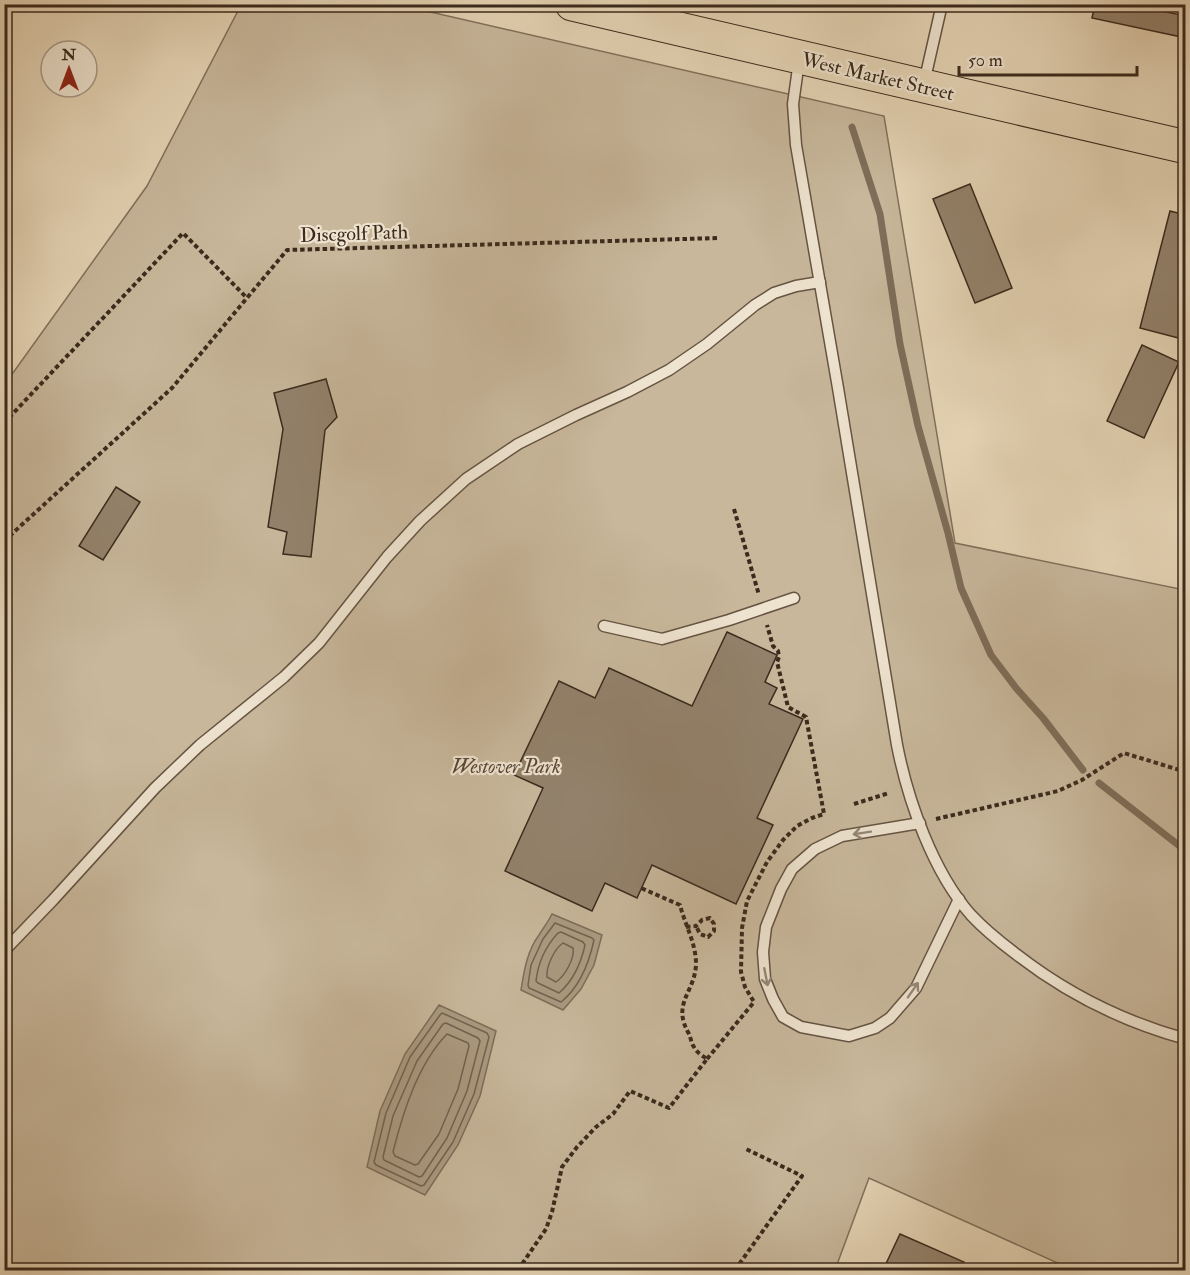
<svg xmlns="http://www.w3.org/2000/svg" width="1190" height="1275" viewBox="0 0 1190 1275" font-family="'IM FELL Double Pica',serif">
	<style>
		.green { fill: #c8b79b; stroke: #82705c; stroke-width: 1.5 }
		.water { fill: #ab9a81; stroke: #7e6d59; stroke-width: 1.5 }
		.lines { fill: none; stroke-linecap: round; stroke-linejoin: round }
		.shore { stroke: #73624f; stroke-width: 1.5 }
		.stream { stroke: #7e6d59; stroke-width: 7 }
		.building { fill: #93826c; stroke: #3b2a1d; stroke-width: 1.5 }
		.lane-casing { stroke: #665443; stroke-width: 13 }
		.primary-casing { stroke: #3b2a1d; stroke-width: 35 }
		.path { stroke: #3b2a1d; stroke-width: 4; stroke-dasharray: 4.5 3; stroke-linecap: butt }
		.lane { stroke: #eee3cf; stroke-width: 10 }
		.primary { stroke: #e5d4b5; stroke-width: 33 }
		.oneway { stroke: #948676 }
		.labels { text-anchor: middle; stroke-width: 4.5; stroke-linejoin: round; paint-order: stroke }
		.street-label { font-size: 20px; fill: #3b2a1d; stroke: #eee3cf }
		.park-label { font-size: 20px; font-style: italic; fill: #574636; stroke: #eee3cf }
	</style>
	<rect width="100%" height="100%" fill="#e5d4b5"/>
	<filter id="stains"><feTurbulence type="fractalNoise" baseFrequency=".00333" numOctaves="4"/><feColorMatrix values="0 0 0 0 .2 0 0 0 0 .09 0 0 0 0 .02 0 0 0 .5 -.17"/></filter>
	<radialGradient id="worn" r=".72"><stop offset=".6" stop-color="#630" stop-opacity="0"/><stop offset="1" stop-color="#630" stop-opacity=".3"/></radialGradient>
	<path class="green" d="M241,5H400L884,116L955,543L1185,590V1270H1073L869,1178L835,1270H5V384L147,186Z"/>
	<g class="water">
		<path d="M552,914L602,935L594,965L581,989L563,1010L521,990C524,971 527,951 539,935C544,927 548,922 552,914Z"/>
		<path d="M439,1005L496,1031L480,1096L458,1145L425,1195L367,1167L380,1111L405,1054Z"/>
	</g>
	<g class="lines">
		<g class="shore">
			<path d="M555,923L592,938L594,940C589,963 580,987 561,1002L529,988L528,985L531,965L543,939Z"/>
			<path d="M558,933L561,932L583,942L585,945C581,963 573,981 559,993L538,983L536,981C538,963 546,946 558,933Z"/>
			<path d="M563,943L573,948C575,958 565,976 556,982L547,977C546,967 554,949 563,943Z"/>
			<path d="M442,1013L487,1033L489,1037L474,1094L453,1142L424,1185L421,1186L376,1165L374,1162L386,1113L410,1057L440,1015Z"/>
			<path d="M446,1023L478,1038L480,1041L467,1091L447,1138L422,1176L419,1177L384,1160L383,1157L393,1116L417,1061L443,1024Z"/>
			<path d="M447,1034L468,1043L469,1046L458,1089L439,1134L418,1164L415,1165L395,1156L393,1152C403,1112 418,1064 447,1034Z"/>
		</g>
		<g class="stream">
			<path d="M852,127L880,214L900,344L918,426L948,533L961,588L991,655L1016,688L1043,718L1083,770"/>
			<path d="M1099,783L1186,851"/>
		</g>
	</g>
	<g class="building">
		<path d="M1095,4H1128L1186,16V38L1092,18Z"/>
		<path d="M970,184L1012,288L975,303L933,199Z"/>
		<path d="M1170,211L1186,215V340L1140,328Z"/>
		<path d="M1142,345L1179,362L1144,438L1107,421Z"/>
		<path d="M326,379L337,417L325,430L311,557L283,554L287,532L268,527L283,429L274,393Z"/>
		<path d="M116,487L140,502L103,560L79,546Z"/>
		<path d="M727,632L777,655L765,682L777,688L769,704L803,719L757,818L773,825L736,904L652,865L637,898L605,883L592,911L505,871L543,788L514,775L559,681L595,698L609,668L692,706Z"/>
		<path d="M900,1234L964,1262L961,1268L967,1270H883Z"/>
	</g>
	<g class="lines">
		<defs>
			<g id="lane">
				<path d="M665,23L670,4"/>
				<path d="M799,61L793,104L796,145L838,388L897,745C908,801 933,872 971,915C984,929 1000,942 1016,954C1066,993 1124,1022 1186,1039"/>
				<path d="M924,83L942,4"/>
				<path d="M604,626L662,639L729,620L794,598"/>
				<path d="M920,823L842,836L815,849L792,869L781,889L766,927L763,952L765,979L773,999L783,1017L801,1027L849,1036L875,1028L890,1018L916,988L959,899"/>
				<path d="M4,951L53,900L155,788L200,745L284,677L319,643L387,557L420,521L466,479L518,444L576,415L627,392L669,370L707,344L755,305L774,293L796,286L820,282"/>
			</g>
			<path id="primary" d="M572,4L1186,147"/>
		</defs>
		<use href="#lane" class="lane-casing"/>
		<use href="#primary" class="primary-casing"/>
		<g class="path">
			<path d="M4,21L14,4"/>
			<path d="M4,423L183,233L247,298"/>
			<path d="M734,509L759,595"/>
			<path d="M4,541L172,388L287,250L720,238"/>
			<path d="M854,804L889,793"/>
			<path d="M936,819L1058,791L1082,780L1124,753L1186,772"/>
			<path d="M686,927L696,926L702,920L710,918L714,924V931L708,937L700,934L696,926"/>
			<path d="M707,1059L754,1002L745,987L741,972L742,928L747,901L767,862L783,840L797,826L812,818L824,814L806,717L788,707L777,662L779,657L778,651L773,646L767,625"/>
			<path d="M518,1270L546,1229L552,1212L562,1167L577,1147L596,1127L613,1114L630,1091L669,1108L707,1059C703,1056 696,1052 694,1047C691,1043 691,1038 689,1034C671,1003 695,993 696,964C696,943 685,925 680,905L641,888"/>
			<path d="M735,1270L802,1176L746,1149"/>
		</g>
		<use href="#lane" class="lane"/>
		<use href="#primary" class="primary"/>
	</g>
	<defs><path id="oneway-shaft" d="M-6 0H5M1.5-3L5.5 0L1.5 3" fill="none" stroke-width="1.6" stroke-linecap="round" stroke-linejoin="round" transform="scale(1.5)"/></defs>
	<g class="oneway">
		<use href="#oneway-shaft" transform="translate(862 833) rotate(171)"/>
		<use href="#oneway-shaft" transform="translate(766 977) rotate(79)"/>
		<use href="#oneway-shaft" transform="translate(913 990) rotate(-55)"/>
	</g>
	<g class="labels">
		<g class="street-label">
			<text transform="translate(878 76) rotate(13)" y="7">West Market Street</text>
			<text transform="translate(354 233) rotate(-2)" y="7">Discgolf Path</text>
		</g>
		<g class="park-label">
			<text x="506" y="773">Westover Park</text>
		</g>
	</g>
	<rect width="1190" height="1275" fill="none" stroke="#e5d4b5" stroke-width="24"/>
	<rect x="6" y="6" width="1178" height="1263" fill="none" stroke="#3b2a1d" stroke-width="3"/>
	<rect x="12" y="12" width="1166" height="1251" fill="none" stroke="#3b2a1d" stroke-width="1.5"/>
	<g transform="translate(69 69)"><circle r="28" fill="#eee3cf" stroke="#a69988" stroke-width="1.5"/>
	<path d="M0-4.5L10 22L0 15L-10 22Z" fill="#8f2418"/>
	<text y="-9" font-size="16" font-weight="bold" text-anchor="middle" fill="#3b2a1d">N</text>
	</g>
	<path d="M959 66v9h178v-9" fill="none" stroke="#3b2a1d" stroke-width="3"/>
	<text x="968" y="66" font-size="18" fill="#3b2a1d" stroke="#eee3cf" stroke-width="4.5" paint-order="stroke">50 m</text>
	<rect width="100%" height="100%" filter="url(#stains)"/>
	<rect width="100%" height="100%" fill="url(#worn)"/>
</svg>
